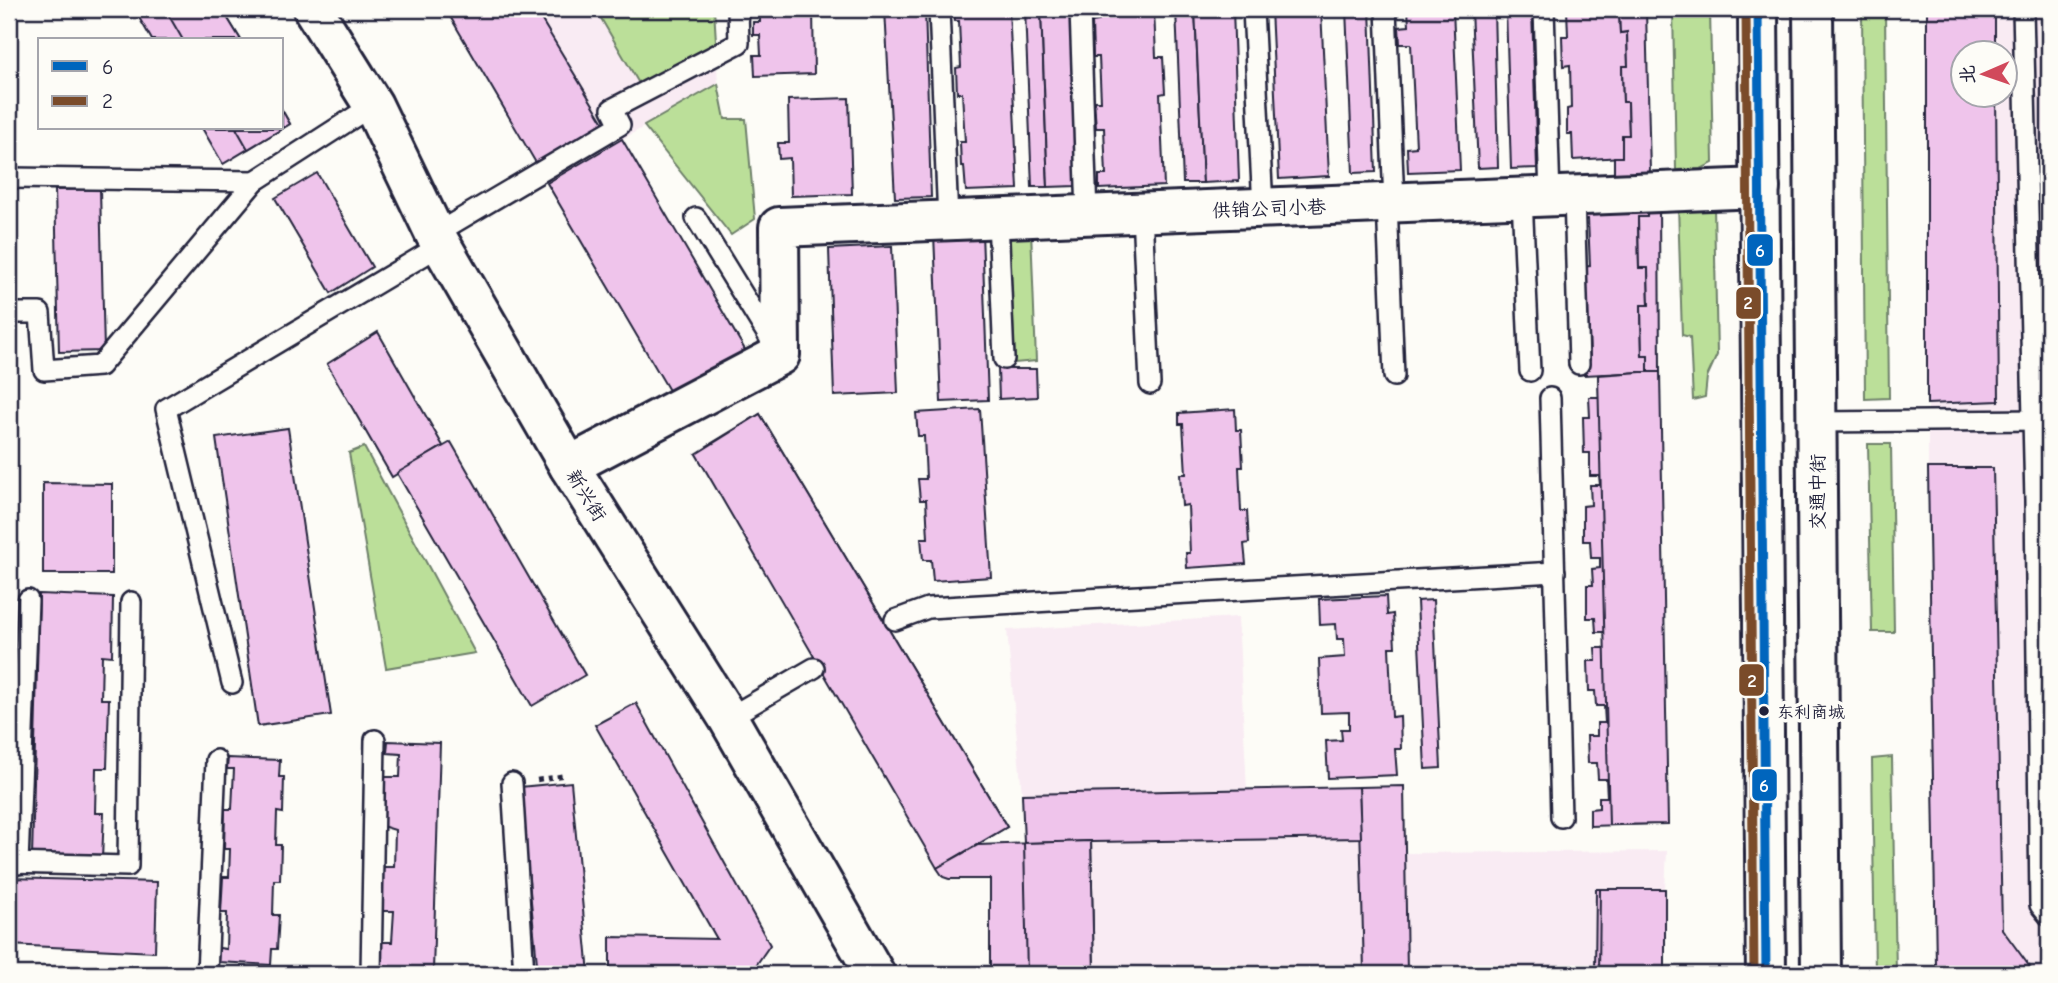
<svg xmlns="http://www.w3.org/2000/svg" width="2058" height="983" viewBox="0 0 2058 983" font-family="'Comic Neue','LXGW WenKai TC',sans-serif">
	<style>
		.built { fill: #f9ebf3; fill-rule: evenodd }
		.green { fill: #bbdf99; stroke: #6e806a; stroke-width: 2 }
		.building { fill: #efc4eb; stroke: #22223b; stroke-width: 2 }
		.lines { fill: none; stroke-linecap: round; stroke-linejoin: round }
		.service-casing { stroke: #22223b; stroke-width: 24 }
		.minor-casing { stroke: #22223b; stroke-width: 44 }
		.tertiary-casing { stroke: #22223b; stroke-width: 44 }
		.primary-casing { stroke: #22223b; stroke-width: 44 }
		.path { stroke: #22223b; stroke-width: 4.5; stroke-dasharray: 5 5; stroke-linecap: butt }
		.service { stroke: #fdfcf7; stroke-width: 19 }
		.minor { stroke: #fdfcf7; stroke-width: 38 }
		.tertiary { stroke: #fdfcf7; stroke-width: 38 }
		.primary { stroke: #fdfcf7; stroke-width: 38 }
		.bus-1-casing { stroke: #fdfcf7; stroke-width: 14 }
		.bus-2-casing { stroke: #fdfcf7; stroke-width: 14 }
		.bus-1 { stroke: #0065bd; stroke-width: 9 }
		.bus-2 { stroke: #7a4b2a; stroke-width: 9 }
		.bus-dot { fill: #22223b; stroke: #fdfcf7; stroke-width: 2.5 }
		.labels { text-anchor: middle; stroke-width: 7; stroke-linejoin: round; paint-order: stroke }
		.bus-label { font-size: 17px; fill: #22223b; stroke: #fdfcf7; text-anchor: start }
		.street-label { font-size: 19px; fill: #22223b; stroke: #fdfcf7 }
		.line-badge { stroke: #fdfcf7; stroke-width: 2.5 }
		.badge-label { font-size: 19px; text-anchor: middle; font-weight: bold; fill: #fff }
	</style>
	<rect width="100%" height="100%" fill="#fdfcf7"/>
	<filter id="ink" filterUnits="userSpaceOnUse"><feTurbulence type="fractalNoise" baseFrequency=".0143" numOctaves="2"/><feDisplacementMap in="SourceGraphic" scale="14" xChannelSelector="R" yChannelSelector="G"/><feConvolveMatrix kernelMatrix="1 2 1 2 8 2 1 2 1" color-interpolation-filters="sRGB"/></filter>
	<g filter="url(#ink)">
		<g class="built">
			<path d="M458,9H714L718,84L547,183L448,13Z"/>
			<path d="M1927,9H2049V974H1943L1936,966L1928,468ZM1964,52H2006V94H1964Z"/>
			<path d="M1238,617L1247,790L1404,786L1405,853L1667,851L1665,889V974H990V879H949L943,877L937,868L978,845L1024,843L1022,794L1007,630Z"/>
		</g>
		<g class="green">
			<path d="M656,9H714L717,57L644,92L599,15L655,11Z"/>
			<path d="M1673,9H1710L1713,163L1701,169L1676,170Z"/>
			<path d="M1862,9H1885L1889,398L1865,399Z"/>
			<path d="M718,84L725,119H746L755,219L731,235L644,126Z"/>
			<path d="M1678,204L1714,207L1717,355L1707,377L1705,397L1693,400L1690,337L1682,335Z"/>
			<path d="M1031,230L1036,361L1015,363L1009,232Z"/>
			<path d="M1868,444H1891L1894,632H1872Z"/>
			<path d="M364,447L475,653L386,668L349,453Z"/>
			<path d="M1892,757L1896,974H1875L1872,759Z"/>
		</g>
		<g class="building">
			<path d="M134,9H222L241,40H152Z"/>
			<path d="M165,9H222L241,40H183Z"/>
			<path d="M458,9H535L604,123L536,163L448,13Z"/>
			<path d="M551,9H656V11L599,15H552Z"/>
			<path d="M760,9H813L814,74L755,76L754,55H761L760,35H753V22H760Z"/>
			<path d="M885,9H925L931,197L895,198Z"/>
			<path d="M954,9H1009L1018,189L966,191L964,166H961L960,142H965L962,93H957L956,68L961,67L959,21H955Z"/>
			<path d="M1025,9H1041L1048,187H1032Z"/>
			<path d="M1041,9H1070L1076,186L1048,187Z"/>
			<path d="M1099,9H1154L1156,57H1163L1165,93L1160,94L1164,186L1099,189V175H1106L1104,128H1096L1094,101H1101L1099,57H1093L1092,22L1099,21Z"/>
			<path d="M1176,9H1195L1203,183H1183Z"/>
			<path d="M1195,9H1233L1239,181L1203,183Z"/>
			<path d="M1271,9H1321L1329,176L1279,179Z"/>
			<path d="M1346,9H1370L1376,172L1353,173Z"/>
			<path d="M1408,9H1453L1460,170L1408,172L1407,148L1416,147L1411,44H1400L1399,27L1409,26Z"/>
			<path d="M1471,9H1494L1498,167L1478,168Z"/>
			<path d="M1506,9H1532L1537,168L1511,169Z"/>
			<path d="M1567,9H1619L1620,33L1627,32L1628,66H1622L1623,102H1628L1629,135H1622V157L1573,160L1572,134H1567V109L1571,108L1570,65L1563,66L1562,36H1568Z"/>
			<path d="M1619,9H1646L1650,173L1614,175V157H1622V135H1629L1628,102H1623L1622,66H1628L1627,32L1620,33Z"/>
			<path d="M1927,9H1995V52H1964V94H1996L1999,401L1927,404Z"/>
			<path d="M849,98L852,194L791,196L790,158L779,159L778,143H789L788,100Z"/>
			<path d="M282,110L290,124L223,164L202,128H282Z"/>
			<path d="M282,110L290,124L248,149L236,128H282Z"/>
			<path d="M622,139L748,355L674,399L547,183Z"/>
			<path d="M317,173L372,267L331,293L275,198Z"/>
			<path d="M100,189L104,351L59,352L55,190Z"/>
			<path d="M1647,202V217H1638L1639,268H1648L1649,305H1641L1642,356H1648V372L1584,375L1583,360H1590L1588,305L1580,306L1579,267L1590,266L1588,219H1580L1578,204Z"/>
			<path d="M1647,202L1659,203L1660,372H1648V356H1642L1641,305H1649L1648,268H1639L1638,217H1647Z"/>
			<path d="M982,232L988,400L941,402L934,234Z"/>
			<path d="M892,246L898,393L834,396L829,249Z"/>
			<path d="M378,332L443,446L392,477L327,364Z"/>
			<path d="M998,369H1036L1037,397L999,399Z"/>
			<path d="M1641,372L1643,421H1646L1647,433H1642L1643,466H1649V496H1644L1648,582H1645L1646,621H1651V656H1647L1648,695H1653L1654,732H1649L1650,769L1656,768V806L1650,807L1651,824L1590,826V809L1599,808V797H1607L1606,779H1598L1597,763H1588L1587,736H1597V723H1605L1604,706H1596L1595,691H1589L1588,661H1596L1595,648H1605V632H1596L1595,618H1587V585H1593L1592,569L1600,568V558H1591L1590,541H1583V506L1591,505L1590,485H1600L1599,476H1590V453H1584L1583,417H1590L1589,397H1599L1598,375Z"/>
			<path d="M1641,372H1660L1668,824L1609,825L1598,375Z"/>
			<path d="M980,409L991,577L933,581L931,560H923L921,538H928L926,500H920L918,479H926L924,436H918L916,413Z"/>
			<path d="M1235,409L1236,430H1241L1243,467H1239L1241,511H1247L1249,543L1244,544L1246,564L1187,568L1186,553H1190L1188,505L1182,506L1180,474H1186L1183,424H1179V413Z"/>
			<path d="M760,414L1007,827L949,862L924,820L928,817L904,777L899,780L876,741L879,739L864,712L859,715L832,668L836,666L815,628L809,629L783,585L788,582L771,552L765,555L749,527L753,524L737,496L733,499L717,473L721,470L707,446Z"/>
			<path d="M760,414L1007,827L937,868L696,454Z"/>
			<path d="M288,428L331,715L258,726L216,438Z"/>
			<path d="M451,442L585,675L532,706L397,473Z"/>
			<path d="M1928,468H1993L2002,929L2035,974H1943L1936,966Z"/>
			<path d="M43,483L112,484V574H43Z"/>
			<path d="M39,594L113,597L112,656L102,655L101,699H109L107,768H96L95,813H104L102,859L32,857Z"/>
			<path d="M1386,596L1387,615L1393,614L1395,647H1389L1392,717L1400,716L1401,749H1395L1397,775L1328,778L1326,741L1342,740L1341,729H1349V712L1321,713L1319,659L1345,657L1344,639H1337L1336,624L1320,625L1319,599Z"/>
			<path d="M1433,600L1441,768L1425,769L1417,601Z"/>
			<path d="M636,703L770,945L750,974H610V937L717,939L595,725Z"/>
			<path d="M388,741L440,743L433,971L381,970L382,942H392L394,911H381L382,867H394L395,830L382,826L384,777H400L401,754L387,753Z"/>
			<path d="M228,758L280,760L279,777H284L283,813L277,812L276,845H281L280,880H274L273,915H279L277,949H272L271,965L218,962L219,948L226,949L227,913H221L223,877H229L230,849H224L225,809H232L234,769H227Z"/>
			<path d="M571,782L589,974H538L520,787Z"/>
			<path d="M1404,786L1407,974H1327V970L1364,971L1359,787Z"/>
			<path d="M1359,787L1361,838L1024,843L1022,794Z"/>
			<path d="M1091,841L1094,974H990V879H949L943,877L937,868L978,845Z"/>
			<path d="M1091,841L1094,974H1027L1024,843Z"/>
			<path d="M9,878L157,882L155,952L9,945Z"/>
			<path d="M1596,889H1665V974H1595Z"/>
			<path d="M1600,889H1665V974H1599Z"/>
		</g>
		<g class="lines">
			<defs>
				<g id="service">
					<path d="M939,9L948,220"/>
					<path d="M1080,9L1087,215"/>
					<path d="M1253,9L1263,208"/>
					<path d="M1386,9L1394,203"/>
					<path d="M1544,9L1550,197"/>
					<path d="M2023,9L2035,500L2040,905L2049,916"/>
					<path d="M9,178L255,181"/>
					<path d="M1574,195L1579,364"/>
					<path d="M1522,198L1530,371"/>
					<path d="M1387,203L1394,376"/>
					<path d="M1142,213L1150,384"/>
					<path d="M696,218L774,345"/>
					<path d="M998,219L1004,359"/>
					<path d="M435,234L620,125L612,109L739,43L738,9"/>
					<path d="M9,313H40L44,370L100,366L255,181L373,105"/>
					<path d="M1550,398L1561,817"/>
					<path d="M1816,422L2049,420"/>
					<path d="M895,620L928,608L1555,572"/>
					<path d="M232,683L166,409L441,245"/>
					<path d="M728,718L814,668"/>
					<path d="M512,783L524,974"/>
					<path d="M9,863L128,866L131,602"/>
					<path d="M18,864L28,600"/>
					<path d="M207,974L216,760"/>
					<path d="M371,974L375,740"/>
				</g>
				<path id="minor" d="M569,466L780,355L779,227L1760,188"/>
				<path id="tertiary" d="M313,9L373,105L435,234L569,466L728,718L875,974"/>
				<g id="primary">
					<path d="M1758,9L1766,974"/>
					<path d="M1813,9L1821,974"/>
				</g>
			</defs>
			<use href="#service" class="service-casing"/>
			<use href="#minor" class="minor-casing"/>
			<use href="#tertiary" class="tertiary-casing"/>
			<use href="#primary" class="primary-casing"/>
			<path class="path" d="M537,780L566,775"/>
			<use href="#service" class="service"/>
			<use href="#minor" class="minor"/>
			<use href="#tertiary" class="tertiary"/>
			<use href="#primary" class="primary"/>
			<defs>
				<path id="bus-1" d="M1758,9L1766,974"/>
				<path id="bus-2" d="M1746,9L1754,974"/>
			</defs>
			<use href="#bus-1" class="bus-1-casing"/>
			<use href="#bus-2" class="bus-2-casing"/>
			<use href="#bus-1" class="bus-1"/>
			<use href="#bus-2" class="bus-2"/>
		</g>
	</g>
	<circle class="bus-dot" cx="1764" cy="711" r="6"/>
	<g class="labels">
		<g class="bus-label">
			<text x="1777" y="718">东利商城</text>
		</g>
		<g class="street-label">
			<text transform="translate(1269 208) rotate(-2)" y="7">供销公司小巷</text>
			<text transform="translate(1817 492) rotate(-90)" y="7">交通中街</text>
			<text transform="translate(587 495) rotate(58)" y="7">新兴街</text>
		</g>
	</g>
	<g class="line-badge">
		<rect x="1746" y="233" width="28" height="34" rx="7" fill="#0065bd"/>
		<rect x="1735" y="286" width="27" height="34" rx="7" fill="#7a4b2a"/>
		<rect x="1738" y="663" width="27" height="34" rx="7" fill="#7a4b2a"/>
		<rect x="1751" y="768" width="27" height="34" rx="7" fill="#0065bd"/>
	</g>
	<g class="badge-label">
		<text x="1760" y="257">6</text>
		<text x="1748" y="309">2</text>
		<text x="1752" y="687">2</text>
		<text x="1764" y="792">6</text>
	</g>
	<rect width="2058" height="983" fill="none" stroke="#fdfcf7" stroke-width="35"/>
	<rect x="18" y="18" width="2023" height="948" fill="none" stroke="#22223b" stroke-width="2.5" filter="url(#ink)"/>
	<rect x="38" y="38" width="245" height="91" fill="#fdfcf7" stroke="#a5a5ac" stroke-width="2"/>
	<rect x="52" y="61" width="35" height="10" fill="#0065bd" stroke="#a5a5ac" stroke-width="2"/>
	<text x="102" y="74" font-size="21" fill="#22223b">6</text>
	<rect x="52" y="96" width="35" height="10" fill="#7a4b2a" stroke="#a5a5ac" stroke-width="2"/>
	<text x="102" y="108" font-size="21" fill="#22223b">2</text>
	<g transform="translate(1984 74) rotate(268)"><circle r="33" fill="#fdfcf7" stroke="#a5a5ac" stroke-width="2"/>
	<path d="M0-5L12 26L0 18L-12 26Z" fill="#d1495b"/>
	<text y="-10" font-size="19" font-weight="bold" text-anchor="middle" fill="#22223b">北</text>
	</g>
</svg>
